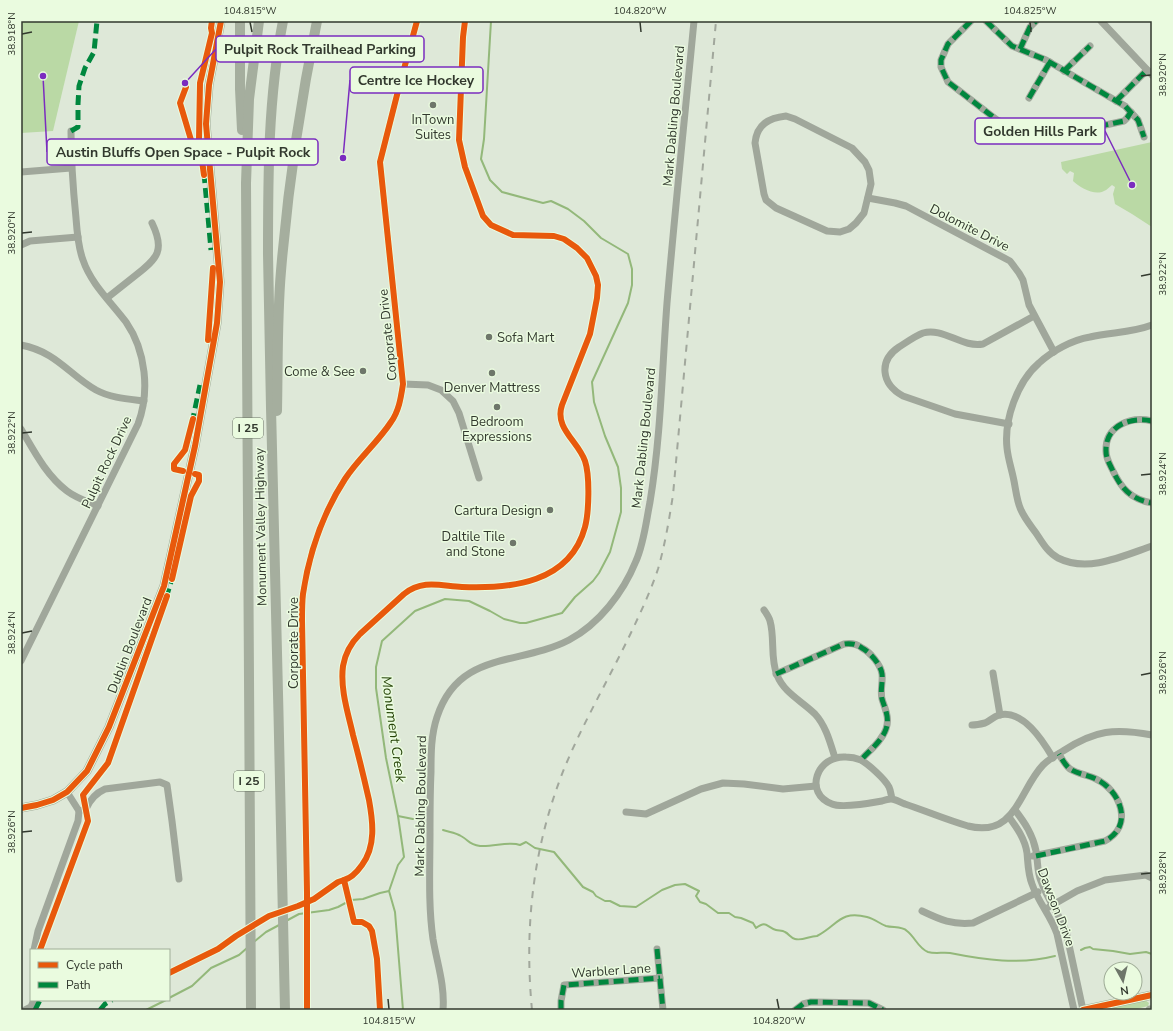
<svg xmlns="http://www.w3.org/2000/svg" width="1173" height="1031" viewBox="0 0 1173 1031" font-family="'Nunito Sans',sans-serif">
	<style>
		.green { fill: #bad9a5 }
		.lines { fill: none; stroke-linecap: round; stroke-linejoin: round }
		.stream { stroke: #93b87a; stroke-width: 2 }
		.minor { stroke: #a0a79b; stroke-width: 7 }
		.major { stroke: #a0aa99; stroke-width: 9 }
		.highway { stroke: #a5ae9e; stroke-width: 10 }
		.rail { stroke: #a1a79c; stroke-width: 2; stroke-dasharray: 7 7; stroke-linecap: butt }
		.quiet { stroke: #00873e; stroke-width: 5; stroke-dasharray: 10 5; stroke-linecap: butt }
		.cycleway-casing { stroke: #eafbdf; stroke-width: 8 }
		.cycleway { stroke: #e8590c; stroke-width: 6 }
		.ticks { fill: none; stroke: #32392e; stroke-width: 1.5 }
		.poi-dot { fill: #6e766a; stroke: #eafbdf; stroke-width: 1.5 }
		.labels { text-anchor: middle; stroke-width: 3; stroke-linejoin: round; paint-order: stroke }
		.shield { fill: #eafbdf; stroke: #697363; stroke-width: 1 }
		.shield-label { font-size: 12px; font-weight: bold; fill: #32392e }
		.street-label { font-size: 13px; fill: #32392e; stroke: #eafbdf }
		.poi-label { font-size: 13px; fill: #32392e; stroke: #eafbdf }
		.water-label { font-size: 14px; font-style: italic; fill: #254307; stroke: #eafbdf }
		.leader { fill: none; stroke: #7b2cbf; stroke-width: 1.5 }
		.callout-dot { fill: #7b2cbf; stroke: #eafbdf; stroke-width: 1.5 }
		.callout { fill: #eafbdf; stroke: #7b2cbf; stroke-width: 1.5 }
		.callout-label { font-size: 14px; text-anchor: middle; font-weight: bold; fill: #32392e }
		.neatline { fill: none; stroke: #32392e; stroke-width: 1.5 }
		.ticks-label { font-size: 10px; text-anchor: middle; fill: #32392e }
	</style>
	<rect width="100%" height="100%" fill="#dee8d8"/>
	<g class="green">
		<path d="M21,21H79L53,131L21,133Z"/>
		<path d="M1152,142V227L1132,214L1115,204L1113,194L1115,187L1112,185C1109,187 1107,190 1104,191C1095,196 1080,188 1073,181L1074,173L1070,171L1067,174L1062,169L1061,162Z"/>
		<path d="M1145,1000L1149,1003L1148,1006L1133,1010H1099Z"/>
	</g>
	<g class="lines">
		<g class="stream">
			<path d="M398,816L413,819"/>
			<path d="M443,830C449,832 456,833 461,836C470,841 468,844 480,846C494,847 509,841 520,845L526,842L535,848L554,852L583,887L593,892L596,896L605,901H610L620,906L636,907L662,890L675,885L685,884L699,891L696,896L700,902L706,904L718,913H729L735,917L741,918L753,923L756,928C767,920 766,927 776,930C779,931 782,930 785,932C789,934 791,938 795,939C803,941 809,936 817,936C838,925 840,910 867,917C875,919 880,924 886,926C893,928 902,926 907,931C915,937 918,948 928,952C935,954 943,952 950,953C985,960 1019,965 1055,956"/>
			<path d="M286,921L299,914L329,910L338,907L351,900L363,899L380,893L389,891"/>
			<path d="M255,941L266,932L281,924"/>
			<path d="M1081,950L1085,948L1090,947L1093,949L1113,951L1130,954L1146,952L1152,954"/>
			<path d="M169,998L192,986L211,968L239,955L247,948"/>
			<path d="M146,1010L166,1000"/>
			<path d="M403,1010L395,912L389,891L398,865L404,857L398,816L386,758L376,688V667L382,641L415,611L445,599L469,601L490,611L504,619L520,623H526L562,613L575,597L593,581L599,573L610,552L621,512V488L618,467L605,436L594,402L592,382L628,303L632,285V269L628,254L601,238L584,221L568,209L551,201L543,203L502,192L490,180L481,159L484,139L491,21"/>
		</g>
		<g class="minor">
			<path d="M971,21L948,44L941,60V67L948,82L997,120L1005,124L1047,134L1059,135L1124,121L1127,118L1131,112"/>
			<path d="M986,21L1012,46L1046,60L1125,106L1138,120L1144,137"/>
			<path d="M1101,21L1152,75"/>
			<path d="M1020,49L1030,27L1036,21"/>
			<path d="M1064,71L1090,46"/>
			<path d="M1029,98L1050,62"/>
			<path d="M1116,101L1147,70"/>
			<path d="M786,116L795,119L852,148L865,162L869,170L871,184L864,213L856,223L849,229L840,232L827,231L776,208L766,200L764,194L755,143C757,124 769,118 786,116Z"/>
			<path d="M21,172L71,168"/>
			<path d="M868,198L895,203L906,206L1010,261L1019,273L1023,280L1029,305L1054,352"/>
			<path d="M21,245L30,241L78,237"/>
			<path d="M107,298C117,290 126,283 136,275C158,258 165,250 152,223"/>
			<path d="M1152,325C1131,333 1111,332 1090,337C1072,340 1052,351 1039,363C1017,382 1004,420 1007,448C1008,459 1012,470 1014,481C1016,491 1017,502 1021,510C1025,519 1031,526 1036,533C1042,542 1048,553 1058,558C1088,573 1123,556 1152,546"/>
			<path d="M21,345C57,352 68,374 96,390C111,398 128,399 144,401"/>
			<path d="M403,384L428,385L441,390L453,401L459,413L479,478"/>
			<path d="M1152,421C1130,416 1105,426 1106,451C1106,458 1109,463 1112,469C1121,488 1130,499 1152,503"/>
			<path d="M1009,424L955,414L903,396C894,391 886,383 885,372C884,361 890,353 899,347C907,342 915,336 923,333C943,327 962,348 983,344L1034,316"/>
			<path d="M21,429C34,451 46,475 67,491C76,498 88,502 98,506"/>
			<path d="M764,610C766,613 769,617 770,621C775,638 770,658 777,675C784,693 802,701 815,714C826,726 830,742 835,758"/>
			<path d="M21,661L138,424C150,392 146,351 126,322C111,302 91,284 83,260C78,247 77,232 76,218C73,188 71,161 71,131"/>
			<path d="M993,673L1000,715"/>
			<path d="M776,674L844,644C850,643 857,644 862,648C870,652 881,665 882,674C883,682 880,691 882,699C885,709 890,718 886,729C882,741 869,751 861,760"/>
			<path d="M972,725C976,725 981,724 985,723C990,721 993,717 999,715C1023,709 1043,741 1053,758"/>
			<path d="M892,799C891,795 891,791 889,787C885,779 868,764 861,760C856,758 851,757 846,757C817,755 803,793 832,804C841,808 871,803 882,801C885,800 888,799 891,799C896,799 901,803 905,804C926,811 947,820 968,826C1016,838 1019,790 1043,765C1049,759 1056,755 1063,751C1095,730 1115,728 1152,735"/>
			<path d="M1015,810C1025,823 1033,835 1036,851C1038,861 1037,872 1041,881C1047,899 1059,914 1066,931L1083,1010"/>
			<path d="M79,811L86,809C90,799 96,793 105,789L160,782L167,785L172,821L179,879"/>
			<path d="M626,812L646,814L701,789L723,783L744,784L783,789L816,786"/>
			<path d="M1009,817C1017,828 1025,839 1027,853C1028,863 1028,874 1032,884C1038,902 1051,916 1057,934L1074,1010"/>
			<path d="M1033,856L1105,841C1134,826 1121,791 1096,779C1088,775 1078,774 1070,769C1065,765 1062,759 1059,754"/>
			<path d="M1049,907L1077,891L1105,880L1146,875L1152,878"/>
			<path d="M922,911C941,920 952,925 973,923L1038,892"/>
			<path d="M657,949L663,1010"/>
			<path d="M34,950L38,931L78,821L79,811L67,792"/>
			<path d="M25,1010L31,1007L34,1000"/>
			<path d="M307,1010V892L302,621C302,612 302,602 303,594C309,554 323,513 345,479C358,459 378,442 391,422C399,411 401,397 403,384L380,162L398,91L417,21"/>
			<path d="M443,1010C445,985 437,963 433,939C428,904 430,868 430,833C430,813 430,793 431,772C431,754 431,735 437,717C459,650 519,666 569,640C599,624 623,593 636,561C644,543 646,522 650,502C661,436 662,369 667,303C675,209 685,115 694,21"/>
			<path d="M561,1010V1001L564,985L660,978"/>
			<path d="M795,1010L803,1004L811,1002L869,1003L883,1010"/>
		</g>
		<g class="major">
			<path d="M21,808L37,805L53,800L67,792L87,771L109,727L164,586L195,446L217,323L220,282L206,124L209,85L221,21"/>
			<path d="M1083,1010L1152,995"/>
			<path d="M1150,1010H1152"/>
		</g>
		<g class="highway">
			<path d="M240,21V89L242,130"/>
			<path d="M283,21C268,98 268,176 268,254C269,305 270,357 271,408C275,609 282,809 285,1010"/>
			<path d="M277,411C278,364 277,317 281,271C288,187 300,104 317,21"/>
			<path d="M251,1010L246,183L249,99L259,21"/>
		</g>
		<path class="rail" d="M532,1010C524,927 533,847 564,769C582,725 607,682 628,639C639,616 650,593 658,569C665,545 669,520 673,495L716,21"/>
		<g class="quiet">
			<path d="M971,21L948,44L941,60V67L948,82L997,120L1005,124L1047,134L1059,135L1124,121L1127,118L1131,112"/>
			<path d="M986,21L1012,46L1046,60L1125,106L1138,120L1144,137"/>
			<path d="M1020,49L1030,27L1036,21"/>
			<path d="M1064,71L1090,46"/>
			<path d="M1029,98L1050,62"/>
			<path d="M1116,101L1147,70"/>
			<path d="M71,131L78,127V104L79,86L85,68L94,52L97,21"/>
			<path d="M204,173L211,250"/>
			<path d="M1152,421C1130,416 1105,426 1106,451C1106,458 1109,463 1112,469C1121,488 1130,499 1152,503"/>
			<path d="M192,423L200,385"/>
			<path d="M166,598L173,575"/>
			<path d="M776,674L844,644C850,643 857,644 862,648C870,652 881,665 882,674C883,682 880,691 882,699C885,709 890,718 886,729C882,741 869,751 861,760"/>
			<path d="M1036,856L1105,841C1134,826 1121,791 1096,779C1088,775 1078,774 1070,769C1065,765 1062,759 1059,754"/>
			<path d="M657,949L663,1010"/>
			<path d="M35,1010L40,1000"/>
			<path d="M100,1010L105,1004L112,1000"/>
			<path d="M561,1010V1001L564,985L660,978"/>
			<path d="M795,1010L803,1004L811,1002L869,1003L883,1010"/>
		</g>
		<defs>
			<g id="cycleway">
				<path d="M186,87L180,103L194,150L203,161"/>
				<path d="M204,175L199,139L200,83L212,33L211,28L212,21"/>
				<path d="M208,340L213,268"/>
				<path d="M183,471L174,469V464L185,450L193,419"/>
				<path d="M172,579L191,496L199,481V475L195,474"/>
				<path d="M21,808L37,805L53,800L67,792L87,771L109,727L164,586L195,446L217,323L220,282L206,124L209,85L221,21"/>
				<path d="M40,950L88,821L83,795L108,763L167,596"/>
				<path d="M169,973L218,949L236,936L269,916L298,906L314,899L338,882L344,880"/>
				<path d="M307,1010V892L302,621C302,612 302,602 303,594C309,554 323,513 345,479C358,459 378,442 391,422C399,411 401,397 403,384L380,162L398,91L417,21"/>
				<path d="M380,1010L377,959L372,931L369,926L362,922H354L344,880C352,878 357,872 362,865C376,846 373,822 369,800C364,778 359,757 353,735C348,713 340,689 343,666C345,654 351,643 360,634L404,594C423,579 441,586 462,587C511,589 570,583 585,527C589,512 590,476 585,461C578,441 554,428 562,405L590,334L597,298L598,285L596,276L587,258L577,248L564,239L554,236L513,235L491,225L483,216L465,167L459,140L463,37L465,21"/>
				<path d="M1083,1010L1152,995"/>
			</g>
		</defs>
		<use href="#cycleway" class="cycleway-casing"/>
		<use href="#cycleway" class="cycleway"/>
	</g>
	<path class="ticks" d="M250,22L252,32M640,22L641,32M1030,22L1031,32M22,34L32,32M1141,76L1151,75M22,233L32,232M1141,276L1151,274M22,433L32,432M1141,475L1151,474M22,633L32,631M1141,675L1151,673M22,832L32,831M1141,874L1151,873M388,999L389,1009M777,999L779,1009"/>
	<g class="poi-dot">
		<circle cx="433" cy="105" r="4"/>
		<circle cx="489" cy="337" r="4"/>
		<circle cx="363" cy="371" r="4"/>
		<circle cx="492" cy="373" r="4"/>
		<circle cx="497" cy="407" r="4"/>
		<circle cx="550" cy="510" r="4"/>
		<circle cx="513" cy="543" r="4"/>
	</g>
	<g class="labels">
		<g class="shield">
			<rect x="233" y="418" width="30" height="20" rx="3"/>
			<rect x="234" y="771" width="30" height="20" rx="3"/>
		</g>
		<g class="shield-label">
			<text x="248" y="432">I 25</text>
			<text x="249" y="785">I 25</text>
		</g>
		<g class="street-label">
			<text transform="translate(673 116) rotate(-85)" y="5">Mark Dabling Boulevard</text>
			<text transform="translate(970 227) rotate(27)" y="5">Dolomite Drive</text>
			<text transform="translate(387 335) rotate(-96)" y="5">Corporate Drive</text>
			<text transform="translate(643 438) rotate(-84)" y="5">Mark Dabling Boulevard</text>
			<text transform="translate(106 462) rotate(-65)" y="5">Pulpit Rock Drive</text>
			<text transform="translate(260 527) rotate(-91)" y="5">Monument Valley Highway</text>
			<text transform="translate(293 643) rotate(-90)" y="5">Corporate Drive</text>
			<text transform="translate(129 645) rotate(-69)" y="5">Dublin Boulevard</text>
			<text transform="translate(420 806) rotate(-89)" y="5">Mark Dabling Boulevard</text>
			<text transform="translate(1057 907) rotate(69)" y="5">Dawson Drive</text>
			<text transform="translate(611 970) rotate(-4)" y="5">Warbler Lane</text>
		</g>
		<g class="poi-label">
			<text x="433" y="124">InTown<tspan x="433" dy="15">Suites</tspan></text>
			<text x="497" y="342" text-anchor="start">Sofa Mart</text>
			<text x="355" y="376" text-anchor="end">Come &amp; See</text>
			<text x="492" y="392">Denver Mattress</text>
			<text x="497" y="426">Bedroom<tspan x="497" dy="15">Expressions</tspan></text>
			<text x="542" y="515" text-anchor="end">Cartura Design</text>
			<text x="505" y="541" text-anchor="end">Daltile Tile<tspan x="505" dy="15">and Stone</tspan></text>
		</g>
		<g class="water-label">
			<text transform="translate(394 729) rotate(82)" y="5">Monument Creek</text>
		</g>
	</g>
	<path class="leader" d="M185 83L216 49M343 158L350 80M1132 185L1105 131M43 76L47 152"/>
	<g class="callout-dot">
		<circle cx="185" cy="83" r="4"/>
		<circle cx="343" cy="158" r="4"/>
		<circle cx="1132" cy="185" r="4"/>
		<circle cx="43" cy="76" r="4"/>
	</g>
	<g class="callout">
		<rect x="216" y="36" width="208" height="26" rx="4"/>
		<rect x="350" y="67" width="133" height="26" rx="4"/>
		<rect x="975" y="118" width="130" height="26" rx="4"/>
		<rect x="47" y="139" width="271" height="26" rx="4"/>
	</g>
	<g class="callout-label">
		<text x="320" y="54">Pulpit Rock Trailhead Parking</text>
		<text x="416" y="85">Centre Ice Hockey</text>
		<text x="1040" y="136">Golden Hills Park</text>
		<text x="183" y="157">Austin Bluffs Open Space - Pulpit Rock</text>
	</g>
	<rect width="1173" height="1031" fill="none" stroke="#eafbdf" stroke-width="44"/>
	<rect x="30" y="949" width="140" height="52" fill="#eafbdf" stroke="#a0ad98"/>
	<rect x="38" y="962" width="20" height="6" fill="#e8590c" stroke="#a0ad98"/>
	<text x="66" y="969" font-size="12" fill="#32392e">Cycle path</text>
	<rect x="38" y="982" width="20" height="6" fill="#00873e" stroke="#a0ad98"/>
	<text x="66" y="989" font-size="12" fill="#32392e">Path</text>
	<g transform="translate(1123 981) rotate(172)"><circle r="19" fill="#eafbdf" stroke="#a0ad98"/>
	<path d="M0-3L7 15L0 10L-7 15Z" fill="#6e766a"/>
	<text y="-6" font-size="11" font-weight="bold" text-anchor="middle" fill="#32392e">N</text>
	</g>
	<rect x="22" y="22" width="1129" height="987" class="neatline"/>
	<g class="ticks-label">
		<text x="250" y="14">104.815°W</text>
		<text x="640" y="14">104.820°W</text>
		<text x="1030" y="14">104.825°W</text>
		<text transform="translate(11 34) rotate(-90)" y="4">38.918°N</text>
		<text transform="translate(1162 75) rotate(-90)" y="4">38.920°N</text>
		<text transform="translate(11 233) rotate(-90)" y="4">38.920°N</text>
		<text transform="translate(1162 274) rotate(-90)" y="4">38.922°N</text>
		<text transform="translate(11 433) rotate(-90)" y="4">38.922°N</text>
		<text transform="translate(1162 474) rotate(-90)" y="4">38.924°N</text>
		<text transform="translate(11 633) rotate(-90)" y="4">38.924°N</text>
		<text transform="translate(1162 673) rotate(-90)" y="4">38.926°N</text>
		<text transform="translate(11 832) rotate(-90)" y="4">38.926°N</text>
		<text transform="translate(1162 873) rotate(-90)" y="4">38.928°N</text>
		<text x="389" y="1024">104.815°W</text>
		<text x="779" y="1024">104.820°W</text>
	</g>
</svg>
